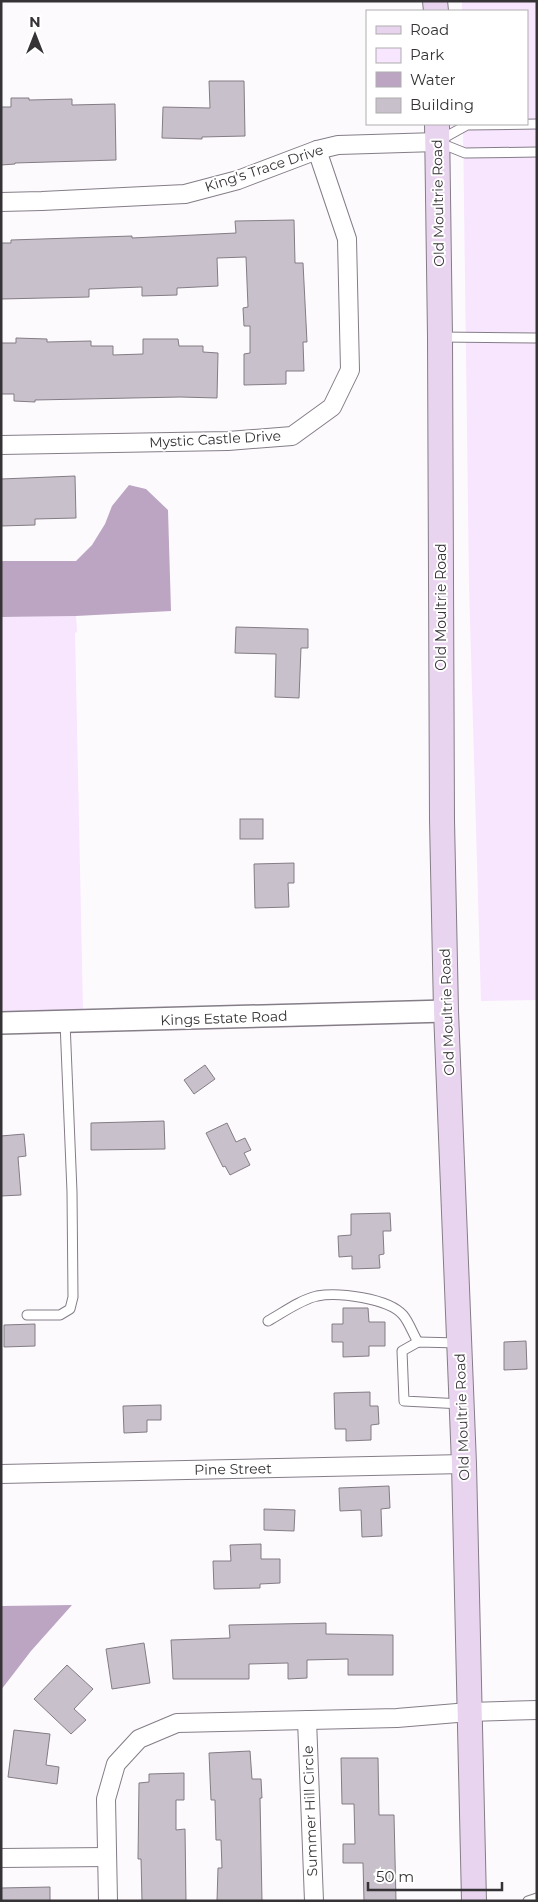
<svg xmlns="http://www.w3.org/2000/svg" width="538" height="1902" viewBox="0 0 538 1902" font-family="Montserrat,sans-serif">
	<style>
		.green { fill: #f8e5fe }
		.water { fill: #bca5c3 }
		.building { fill: #c8c0ca; stroke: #837c85 }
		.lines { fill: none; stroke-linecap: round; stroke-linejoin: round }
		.service-casing { stroke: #847d87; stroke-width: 11 }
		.minor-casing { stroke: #847d87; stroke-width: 20 }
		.tertiary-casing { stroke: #847d87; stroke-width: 24 }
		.secondary-casing { stroke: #847d87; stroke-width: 26 }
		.service { stroke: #fff; stroke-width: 9 }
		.minor { stroke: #fff; stroke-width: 18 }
		.tertiary { stroke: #fff; stroke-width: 21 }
		.secondary { stroke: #e9d4ef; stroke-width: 24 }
		.labels { text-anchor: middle; stroke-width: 4; stroke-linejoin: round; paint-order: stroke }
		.street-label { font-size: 14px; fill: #363337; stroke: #fff }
	</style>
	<rect width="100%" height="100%" fill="#fdfafe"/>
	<g class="green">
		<path d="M462,1H537V1000L481,1001L469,585L463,124H527V11H462Z"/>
		<path d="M76,616L77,632L75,633L83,1011L1,1013V617Z"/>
	</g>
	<g class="water">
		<path d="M129,485L146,489L168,510L171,611L76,616L1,617V561H76L92,545L105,524L112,506Z"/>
		<path d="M72,1605L31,1651L1,1690V1606Z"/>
	</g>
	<g class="building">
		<path d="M209,81H244L245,136L202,137V139L162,138L163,107L210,108Z"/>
		<path d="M11,98H29V100L72,99V105L115,104L116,160L15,163V164L1,165V107H11Z"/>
		<path d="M294,220L295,263H303L307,342H303L304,371H286V384L244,385V354L250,353V326H244L243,308L248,307L246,257L217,258L218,286L177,288V295L142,296V287L89,289V297L1,299V243H11V240L132,236V238L236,233L235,221Z"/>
		<path d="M16,338L47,339V342L91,341V346H113V355L143,354V339H178L179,346H203V352L218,353L217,398L180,397L35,400V402L14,401V394H1V343H16Z"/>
		<path d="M75,476L76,518L35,519V525L1,526V479Z"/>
		<path d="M236,627L308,629V648H301L299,698L275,697L276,654L235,653Z"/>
		<rect x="240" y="819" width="23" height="20"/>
		<path d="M294,863V883H288L289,907L255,908L254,864Z"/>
		<path d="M205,1065L215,1079L194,1094L184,1080Z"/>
		<path d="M164,1121L165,1149L91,1150V1123Z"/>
		<path d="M227,1123L236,1142L245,1138L251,1150L244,1153L250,1165L230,1175L225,1166L223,1167L206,1133Z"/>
		<path d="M24,1134L26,1156L18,1157L21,1195L1,1196V1136Z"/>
		<path d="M390,1213L391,1231H383L384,1254L379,1255L380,1268L352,1269V1256L339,1257L338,1236L351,1235V1214Z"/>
		<path d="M343,1308H368L369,1322H385V1346H369V1356L343,1357V1342H332V1324H343Z"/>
		<path d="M35,1324V1346L4,1347V1325Z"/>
		<path d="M526,1341L527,1369L504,1370V1342Z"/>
		<path d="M370,1392V1406H378L379,1424L371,1425V1440L346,1441V1429H335L334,1393Z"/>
		<path d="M161,1405V1420H147V1432L124,1433L123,1406Z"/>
		<path d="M389,1486L390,1508L381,1509L382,1536L362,1537L361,1510L340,1511L339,1488Z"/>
		<path d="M264,1509L295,1510L294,1531L264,1530Z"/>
		<path d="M261,1544V1559H280V1583L260,1584V1588L214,1589L213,1561H231L230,1545Z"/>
		<path d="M326,1623V1634L393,1635V1675H348V1659L307,1660V1678L288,1679V1663L249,1664V1679H173L171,1640L230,1638L229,1625Z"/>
		<path d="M144,1643L150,1683L112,1689L106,1649Z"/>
		<path d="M67,1665L93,1689L74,1709L86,1720L71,1734L34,1699Z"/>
		<path d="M14,1730L50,1734L46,1765L59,1767L57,1784L8,1777Z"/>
		<path d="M250,1751L252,1779H261L262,1798H260L262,1901H217L218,1868H222L221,1840H216L215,1800H211L209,1753Z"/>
		<path d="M341,1758H378L379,1815H394L396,1901H364L363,1863H343V1844H355L354,1804H342Z"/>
		<path d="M184,1773V1800H176V1830L185,1829L186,1901H142L141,1859H138L139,1783L149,1782V1774Z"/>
		<path d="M50,1887V1901H1V1888Z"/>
	</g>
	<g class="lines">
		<defs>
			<g id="service">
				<path d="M440,140L467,125L537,124"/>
				<path d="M440,143L465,153L537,152"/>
				<path d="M440,337L537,338"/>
				<path d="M27,1315H60L70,1309L73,1297L72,1192L65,1022"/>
				<path d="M268,1321C284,1312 300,1300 317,1296C338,1292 388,1298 403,1315C409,1322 413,1334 418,1342"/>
				<path d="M459,1343L418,1342L402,1351L404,1401L462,1404"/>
				<path d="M528,1901L537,1898"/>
			</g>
			<g id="minor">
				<path d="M1,202L42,201L185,194L238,180L317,150L338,145L437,142"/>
				<path d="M1,445L228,441L292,436L332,407L350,370L347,239L317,150"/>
				<path d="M1,1474L464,1464"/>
				<path d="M307,1720L314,1901"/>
				<path d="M1,1858L107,1857"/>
				<path d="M108,1901L106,1799L116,1764L139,1739L177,1723L397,1718L469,1712L537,1710"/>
			</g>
			<path id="tertiary" d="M1,1023L446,1011"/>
			<g id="secondary">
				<path d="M435,1L436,11"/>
				<path d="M437,124L440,337L442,820L446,1011L464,1464L474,1901"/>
			</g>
		</defs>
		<use href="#service" class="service-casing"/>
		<use href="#minor" class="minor-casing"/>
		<use href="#tertiary" class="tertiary-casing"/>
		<use href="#secondary" class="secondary-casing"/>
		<use href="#service" class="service"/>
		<use href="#minor" class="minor"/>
		<use href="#tertiary" class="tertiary"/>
		<use href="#secondary" class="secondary"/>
	</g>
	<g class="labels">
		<g class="street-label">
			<text transform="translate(264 168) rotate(-18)" y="5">King's Trace Drive</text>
			<text transform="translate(438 203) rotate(-91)" y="5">Old Moultrie Road</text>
			<text transform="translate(215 439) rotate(-3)" y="5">Mystic Castle Drive</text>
			<text transform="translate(441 607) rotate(-90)" y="5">Old Moultrie Road</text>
			<text transform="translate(447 1012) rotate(-92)" y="5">Old Moultrie Road</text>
			<text transform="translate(224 1018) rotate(-2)" y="5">Kings Estate Road</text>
			<text transform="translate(462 1417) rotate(-92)" y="5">Old Moultrie Road</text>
			<text transform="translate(233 1469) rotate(-1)" y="5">Pine Street</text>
			<text transform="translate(310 1811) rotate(-92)" y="5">Summer Hill Circle</text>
		</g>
	</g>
	<rect width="538" height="1902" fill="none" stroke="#363337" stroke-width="5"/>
	<rect x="366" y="10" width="162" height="115" fill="#ffffff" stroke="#afadaf"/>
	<rect x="376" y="26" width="25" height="8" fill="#e9d4ef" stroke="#afadaf"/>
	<text x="410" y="35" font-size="15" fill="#363337">Road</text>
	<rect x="376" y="48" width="25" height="15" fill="#f8e5fe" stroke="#afadaf"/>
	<text x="410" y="60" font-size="15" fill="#363337">Park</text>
	<rect x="376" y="72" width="25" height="15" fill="#bca5c3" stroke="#afadaf"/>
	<text x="410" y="85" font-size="15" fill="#363337">Water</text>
	<rect x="376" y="98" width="25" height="15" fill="#c8c0ca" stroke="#afadaf"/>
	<text x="410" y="110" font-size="15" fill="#363337">Building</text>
	<g transform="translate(35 35)" stroke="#ffffff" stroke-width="4" paint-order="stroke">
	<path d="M0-4L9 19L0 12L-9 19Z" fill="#363337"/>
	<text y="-8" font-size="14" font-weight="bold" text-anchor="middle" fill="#363337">N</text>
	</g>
	<path d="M368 1882v8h134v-8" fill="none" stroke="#363337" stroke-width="2.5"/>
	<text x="376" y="1882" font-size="15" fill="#363337" stroke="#ffffff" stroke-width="4" paint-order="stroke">50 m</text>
</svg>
